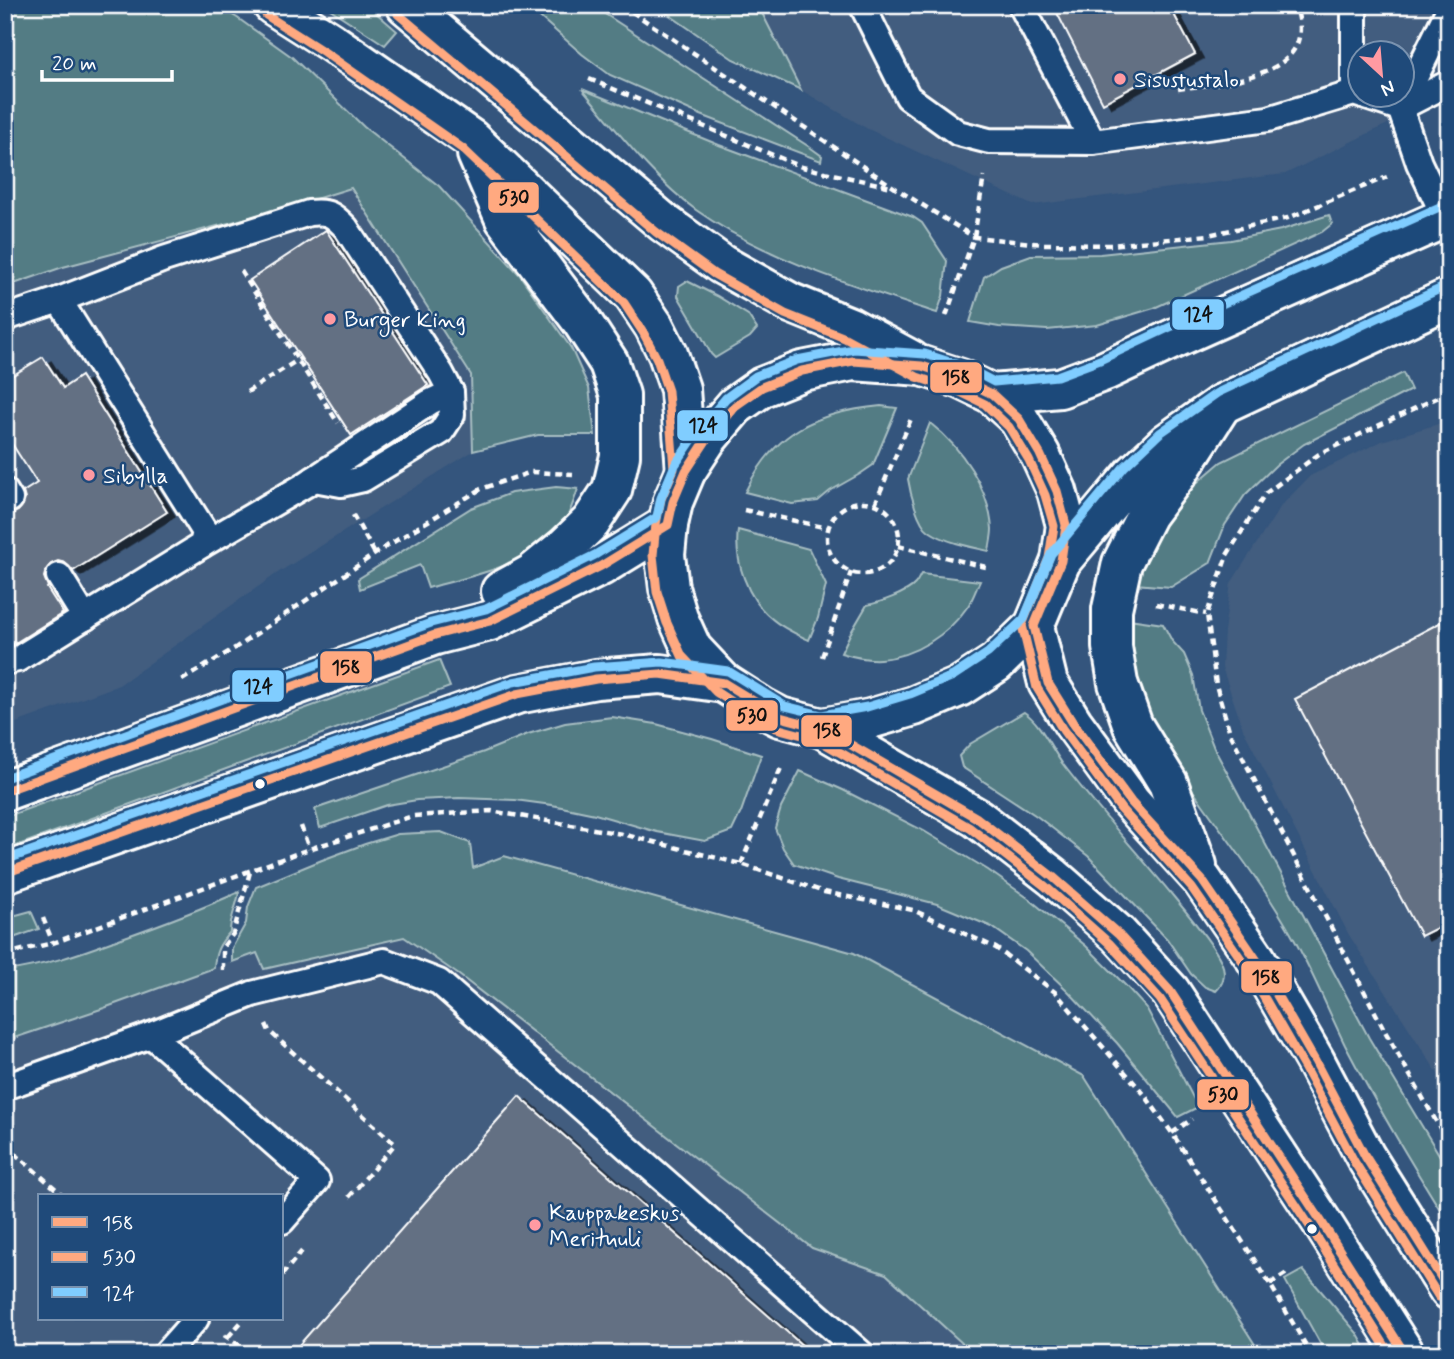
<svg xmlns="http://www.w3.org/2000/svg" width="1454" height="1359" viewBox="0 0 1454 1359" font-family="Mynerve,sans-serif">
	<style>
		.built { fill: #425d7f; fill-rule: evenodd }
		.green { fill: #527c84; stroke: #a8bec2; stroke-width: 2 }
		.building { fill: #647083; stroke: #fff; stroke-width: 2; filter: url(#shadow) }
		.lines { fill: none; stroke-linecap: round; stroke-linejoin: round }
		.lane-casing { stroke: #fff; stroke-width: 30 }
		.primary-casing { stroke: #fff; stroke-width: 44 }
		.path { stroke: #fff; stroke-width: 4.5; stroke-dasharray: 7 5; stroke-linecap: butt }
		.lane { stroke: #1f4a7a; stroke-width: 24 }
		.primary { stroke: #1f4a7a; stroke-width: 38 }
		.bus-1-casing { stroke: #1f4a7a; stroke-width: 14 }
		.bus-2-casing { stroke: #1f4a7a; stroke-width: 14 }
		.bus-3-casing { stroke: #1f4a7a; stroke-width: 14 }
		.bus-1 { stroke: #ffa980; stroke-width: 9 }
		.bus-2 { stroke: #ffa980; stroke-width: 9 }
		.bus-3 { stroke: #80cdff; stroke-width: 9 }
		.poi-dot { fill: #ff9aa2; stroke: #1f4a7a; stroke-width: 2.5 }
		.bus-dot { fill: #fff; stroke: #1f4a7a; stroke-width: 2.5 }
		.labels { text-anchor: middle; stroke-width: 5; stroke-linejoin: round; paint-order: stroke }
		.poi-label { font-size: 23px; fill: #fff; stroke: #1f4a7a; text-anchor: start }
		.line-badge { stroke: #1f4a7a; stroke-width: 2.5 }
		.pale-badge-label { font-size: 19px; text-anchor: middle; font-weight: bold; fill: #111 }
	</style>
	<defs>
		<filter id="shadow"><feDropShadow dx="8" dy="4.5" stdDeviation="0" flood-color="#0009"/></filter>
	</defs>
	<rect width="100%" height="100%" fill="#34557d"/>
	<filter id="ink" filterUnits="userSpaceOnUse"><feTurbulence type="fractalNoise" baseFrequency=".0143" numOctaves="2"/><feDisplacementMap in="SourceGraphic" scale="14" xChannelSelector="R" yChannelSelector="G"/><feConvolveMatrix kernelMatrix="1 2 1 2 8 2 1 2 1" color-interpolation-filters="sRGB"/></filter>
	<g filter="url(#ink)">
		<g class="built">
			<path d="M758,5H1449V94L1285,174L1032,205L866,128L801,90ZM1360,52H1402V94H1360Z"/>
			<path d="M351,188L471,375L473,451L279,572L119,685L5,727V287L63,267Z"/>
			<path d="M1448,421L1449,422V1091L1349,935L1243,729L1222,667L1224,631L1231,583L1281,506L1310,476L1382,441Z"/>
			<path d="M404,937L459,975L812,1248L886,1274L974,1354H5V1041L104,1008L258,952L264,969ZM40,1196H282V1319H40Z"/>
		</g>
		<g class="green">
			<path d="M19,5H216L239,19L292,57L364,127L439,186L519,274L571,348L589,388L595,435H538L473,451L471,375L351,188L296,205L63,267L5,287V16Z"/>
			<path d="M324,5H367L397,31L385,45Z"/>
			<path d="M526,5H591L811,148L822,156L821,161L701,115L610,75L582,54Z"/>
			<path d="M655,5H758L801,90L733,59Z"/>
			<path d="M582,89L719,145L913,217L922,223L947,261L943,296L937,313C858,287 763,258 696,210C652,178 617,130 582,89Z"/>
			<path d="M1329,215L1332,224L1322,232L1154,308L1097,325L1047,330L999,327L970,322L984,277L1001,266L1031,255L1100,254L1231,240L1281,230Z"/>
			<path d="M687,281L717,296L748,315L757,329L750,337L715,358L711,354L702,337L678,296L679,286Z"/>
			<path d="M1403,373L1411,390L1304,444L1276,465L1245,495L1225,525L1210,563L1171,587L1135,584L1142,564L1164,526L1186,492L1221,462Z"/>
			<path d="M881,406L897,408L873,465L860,474L830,491L818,501L792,504L745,492C774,432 815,412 881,406Z"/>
			<path d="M930,423C962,448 989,488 992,529C992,536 990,544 989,551C970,547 945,542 929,531C918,524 910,492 908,479Z"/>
			<path d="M556,487L578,489C574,500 570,514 563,524C537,564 471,576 428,588L420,565L360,589L358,579L471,508L511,493Z"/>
			<path d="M738,530L809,549L826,585L818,618L809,640C796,634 782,628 771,618C747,598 734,561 738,530Z"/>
			<path d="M921,574L980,581C976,589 973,599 968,606C949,634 914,657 880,659C866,660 854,657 841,653L850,634L867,605C879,603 907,593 915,584C918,581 919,577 921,574Z"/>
			<path d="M1129,619L1163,624L1172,641L1184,654L1193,675L1199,710L1214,748L1369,1038L1449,1171V1224C1412,1165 1377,1106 1345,1045C1328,1010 1313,973 1294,939C1266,888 1229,842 1196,795C1184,777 1171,760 1161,742C1140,705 1129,661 1129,619Z"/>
			<path d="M439,660L450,687L5,850V817Z"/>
			<path d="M1024,712C1040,722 1051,748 1062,763C1097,809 1137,852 1173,896C1187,913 1212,942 1221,961C1226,972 1225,982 1216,991L1205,987L1191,974L1167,939L1088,856L1038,817L962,767L959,756L970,744Z"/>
			<path d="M612,717L656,724L712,739L761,755L741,812L732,831L705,841L657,832L595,814L552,805L515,800L459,798L417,800L387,805L320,828L315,809L484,752L528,734L565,723Z"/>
			<path d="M800,771L843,790L924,831L988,870L1028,898L1086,946L1127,987L1147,1009L1198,1107L1178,1117L1117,1043L1068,991L1026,951L992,927L937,904L838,879L794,864L783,848L775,828L781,808Z"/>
			<path d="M441,832L470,843L473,868L504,856L854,953L1084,1076L1261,1354H974L886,1274L812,1248L459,975L404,937L264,969L257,953L232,962V948L246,923L248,907L256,887L322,860L365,844L398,834Z"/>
			<path d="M239,892C237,907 230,916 230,932C219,944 215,952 214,968L104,1008L5,1041V971C45,966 81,953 119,939C159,925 199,910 239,892Z"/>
			<path d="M31,911L39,929L16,937L5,939V918Z"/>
			<path d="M1303,1270L1357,1333L1369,1354H1326L1285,1280Z"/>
		</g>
		<g class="building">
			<path d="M1053,5H1169L1195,54L1103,103Z"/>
			<path d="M326,230L428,385L351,435L250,280Z"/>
			<path d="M43,357L63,388L81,376L167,512L73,571L65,563L58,561L51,564L46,570L44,577L48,587L47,588L63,613L12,645L5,647V513L11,514L18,511L23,505L25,499L23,492L37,483L5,433V380Z"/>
			<path d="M1449,618V922L1421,936L1295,699Z"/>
			<path d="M519,1096L812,1354H291Z"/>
		</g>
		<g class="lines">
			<defs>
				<g id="lane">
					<path d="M862,5L908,97L958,133L989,141L1093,142L1268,119L1354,93L1400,108L1449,83"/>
					<path d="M1021,5L1093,142"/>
					<path d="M1354,93V5"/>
					<path d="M1445,218L1419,163L1400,108L1449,9"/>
					<path d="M59,300L164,259L309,213C328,211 333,214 346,228L441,373L451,392L430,402L305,485L202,545"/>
					<path d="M5,318L59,300L205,532L202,545L18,659L5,662"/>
					<path d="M314,479L341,484L363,479L441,432L452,415L451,392"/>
					<path d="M5,491L10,499"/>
					<path d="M59,576L85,618"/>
					<path d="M151,1035L317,1181L282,1221"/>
					<path d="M5,1087L151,1035L252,994L384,961L439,982L862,1354"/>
					<path d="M165,1354L196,1319"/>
				</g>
				<g id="primary">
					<path d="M273,5L331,42L471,139L633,295L654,326L668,354L680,389L686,471"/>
					<path d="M406,5L664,223L721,264L791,303L850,327L911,360"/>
					<path d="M477,154L505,219L581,320L609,363L620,395V456L612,490L591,522L565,547L532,574L501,591"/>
					<path d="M853,361L922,366L961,379L992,394L1019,419L1040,454L1057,491L1066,525L1061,561L1034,626L996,663L959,687L914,706L870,719L822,728L780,717L763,708L724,683L692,649L678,618L669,588L665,555L668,525L673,502L686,471L707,439L735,406L762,387L802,371Z"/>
					<path d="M992,394L1060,388L1105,371L1173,339L1449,216"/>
					<path d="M1061,561L1133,475L1167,443L1222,404L1449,298"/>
					<path d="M1034,626L1048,683L1073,723L1131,802L1202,880L1256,959L1315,1061L1365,1156L1449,1290"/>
					<path d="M822,728L977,818L1053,877L1118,934L1170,991L1321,1221L1405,1354"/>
					<path d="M5,791L435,635L490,621L601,566L668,525"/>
					<path d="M1197,865L1168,783L1133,726L1118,683L1112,647V609L1122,563L1147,514L1177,474L1222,404"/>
					<path d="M5,873L517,694L596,679L660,674L724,683"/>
				</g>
			</defs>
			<use href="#lane" class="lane-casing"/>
			<use href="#primary" class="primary-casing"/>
			<g class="path">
				<path d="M622,5L895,188L974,237L1043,244L1112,245L1208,235L1288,218L1387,177"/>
				<path d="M589,79L802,167L891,187"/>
				<path d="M1178,89C1224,82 1323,78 1295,5"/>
				<path d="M241,271L338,423"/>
				<path d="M946,316L974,237L984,176"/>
				<path d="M247,392L301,358"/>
				<path d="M1449,392L1319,454L1266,493L1227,555L1207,614L1216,685L1230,733L1386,1033L1449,1144"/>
				<circle cx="863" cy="538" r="36"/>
				<path d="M875,504L911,419"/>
				<path d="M744,510L828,528"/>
				<path d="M353,515L375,554"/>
				<path d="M898,546L986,567"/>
				<path d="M1156,604L1206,614"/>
				<path d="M822,657L851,572"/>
				<path d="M182,680L235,648L387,546L481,489L531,472L573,474"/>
				<path d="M301,826L309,849"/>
				<path d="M741,864L781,768"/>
				<path d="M43,918L53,943"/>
				<path d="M5,954L53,943L309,849L413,816L491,811L622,834L741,864L824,892L913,910L996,948L1055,992L1144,1094L1172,1133L1270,1284L1311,1354"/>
				<path d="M223,970V947L233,934L250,872"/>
				<path d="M266,1024L269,1031L395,1144L349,1197"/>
				<path d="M1172,1133L1192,1119"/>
				<path d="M5,1145L64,1196"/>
				<path d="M282,1275L302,1251"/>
				<path d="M1270,1284L1290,1271"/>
				<path d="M224,1335L253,1354"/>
				<path d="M228,1337L244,1319"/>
			</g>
			<use href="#lane" class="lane"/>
			<use href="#primary" class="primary"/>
			<defs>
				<g id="bus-1">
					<path d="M5,791L435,635L490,621L601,566L668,525L673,502L686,471L707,439L735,406L762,387L802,371L853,361L922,366L961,379L992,394L1019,419L1040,454L1057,491L1066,525L1061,561L1034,626L1048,683L1073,723L1131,802L1202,880L1256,959L1315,1061L1365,1156L1449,1290"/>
					<path d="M5,873L517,694L596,679L660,674L724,683L780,717L822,728L977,818L1053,877L1118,934L1170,991L1321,1221L1405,1354"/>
				</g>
				<g id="bus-2">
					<path d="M398,14L656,232L714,274L785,314L845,338L917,377L956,390L985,404L1009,427L1029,460L1045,495L1054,526L1049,558L1022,625L1037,688L1063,730L1121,809L1192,888L1246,966L1304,1067L1355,1163L1439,1297"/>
					<path d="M266,15L324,52L463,149L624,303L643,332L657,359L668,391L674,469L661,499L656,524L653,555L657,592L667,623L682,656L716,692L756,718L776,728L817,739L970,828L1045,886L1109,943L1160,999L1311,1228L1390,1354"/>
				</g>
				<g id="bus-3">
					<path d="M5,778L431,623L486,609L595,555L657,517L661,498L675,465L698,431L726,398L756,376L797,360L854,349L925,354L965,367L994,382L1057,376L1100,360L1168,328L1444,205"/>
					<path d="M5,860L513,682L594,667L662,662L728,671L785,706L822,715L867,707L910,694L953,676L988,653L1024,619L1051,554L1124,467L1160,433L1217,393L1444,287"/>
				</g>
			</defs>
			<use href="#bus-1" class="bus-1-casing"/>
			<use href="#bus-2" class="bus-2-casing"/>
			<use href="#bus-3" class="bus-3-casing"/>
			<use href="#bus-1" class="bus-1"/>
			<use href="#bus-2" class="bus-2"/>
			<use href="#bus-3" class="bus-3"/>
		</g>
	</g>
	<g class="poi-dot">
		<circle cx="1120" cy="79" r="7"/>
		<circle cx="330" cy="319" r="7"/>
		<circle cx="89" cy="475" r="7"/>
		<circle cx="535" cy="1225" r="7"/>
	</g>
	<g class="bus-dot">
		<circle cx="260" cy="784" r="6"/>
		<circle cx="1312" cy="1229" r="6"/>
	</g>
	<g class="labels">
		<g class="poi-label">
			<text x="1134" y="87">Sisustustalo</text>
			<text x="344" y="327">Burger King</text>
			<text x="103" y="483">Sibylla</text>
			<text x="549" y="1220">Kauppakeskus<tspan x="549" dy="26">Merituuli</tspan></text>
		</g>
	</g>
	<g class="line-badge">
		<rect x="487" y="181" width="53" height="33" rx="7" fill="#ffa980"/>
		<rect x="1171" y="298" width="54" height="33" rx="7" fill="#80cdff"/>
		<rect x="929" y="361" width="54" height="33" rx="7" fill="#ffa980"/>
		<rect x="676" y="409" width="53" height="33" rx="7" fill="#80cdff"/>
		<rect x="319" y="650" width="54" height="34" rx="7" fill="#ffa980"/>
		<rect x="231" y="669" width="54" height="34" rx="7" fill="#80cdff"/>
		<rect x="725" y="699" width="54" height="33" rx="7" fill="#ffa980"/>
		<rect x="800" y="714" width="53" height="34" rx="7" fill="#ffa980"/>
		<rect x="1240" y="960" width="53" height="34" rx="7" fill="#ffa980"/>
		<rect x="1196" y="1078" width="54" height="33" rx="7" fill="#ffa980"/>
	</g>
	<g class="pale-badge-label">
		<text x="514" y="204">530</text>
		<text x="1198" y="321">124</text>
		<text x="956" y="384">158</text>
		<text x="703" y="432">124</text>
		<text x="346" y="674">158</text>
		<text x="258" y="693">124</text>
		<text x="752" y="722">530</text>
		<text x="827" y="737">158</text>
		<text x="1266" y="984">158</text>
		<text x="1223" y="1101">530</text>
	</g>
	<rect width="1454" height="1359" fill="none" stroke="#1f4a7a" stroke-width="28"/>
	<rect x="14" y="14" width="1426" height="1331" fill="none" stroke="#fff" stroke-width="2.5" filter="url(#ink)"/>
	<rect x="38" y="1194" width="245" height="126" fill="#1f4a7a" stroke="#7992af" stroke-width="2"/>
	<rect x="52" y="1217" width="35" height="10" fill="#ffa980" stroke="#7992af" stroke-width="2"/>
	<text x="102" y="1230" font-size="21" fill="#ffffff">158</text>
	<rect x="52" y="1252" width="35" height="10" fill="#ffa980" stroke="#7992af" stroke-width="2"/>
	<text x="102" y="1264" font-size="21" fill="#ffffff">530</text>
	<rect x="52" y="1287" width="35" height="10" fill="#80cdff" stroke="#7992af" stroke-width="2"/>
	<text x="102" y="1300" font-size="21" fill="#ffffff">124</text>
	<g transform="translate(1381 74) rotate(154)"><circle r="33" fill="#1f4a7a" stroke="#7992af" stroke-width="2"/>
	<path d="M0-5L12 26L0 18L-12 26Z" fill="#ff9aa2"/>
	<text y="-10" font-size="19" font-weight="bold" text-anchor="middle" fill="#ffffff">N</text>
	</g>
	<path d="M42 70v10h130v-10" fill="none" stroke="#ffffff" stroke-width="3.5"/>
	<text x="52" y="70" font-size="21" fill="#ffffff" stroke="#1f4a7a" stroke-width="5" paint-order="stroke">20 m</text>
</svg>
